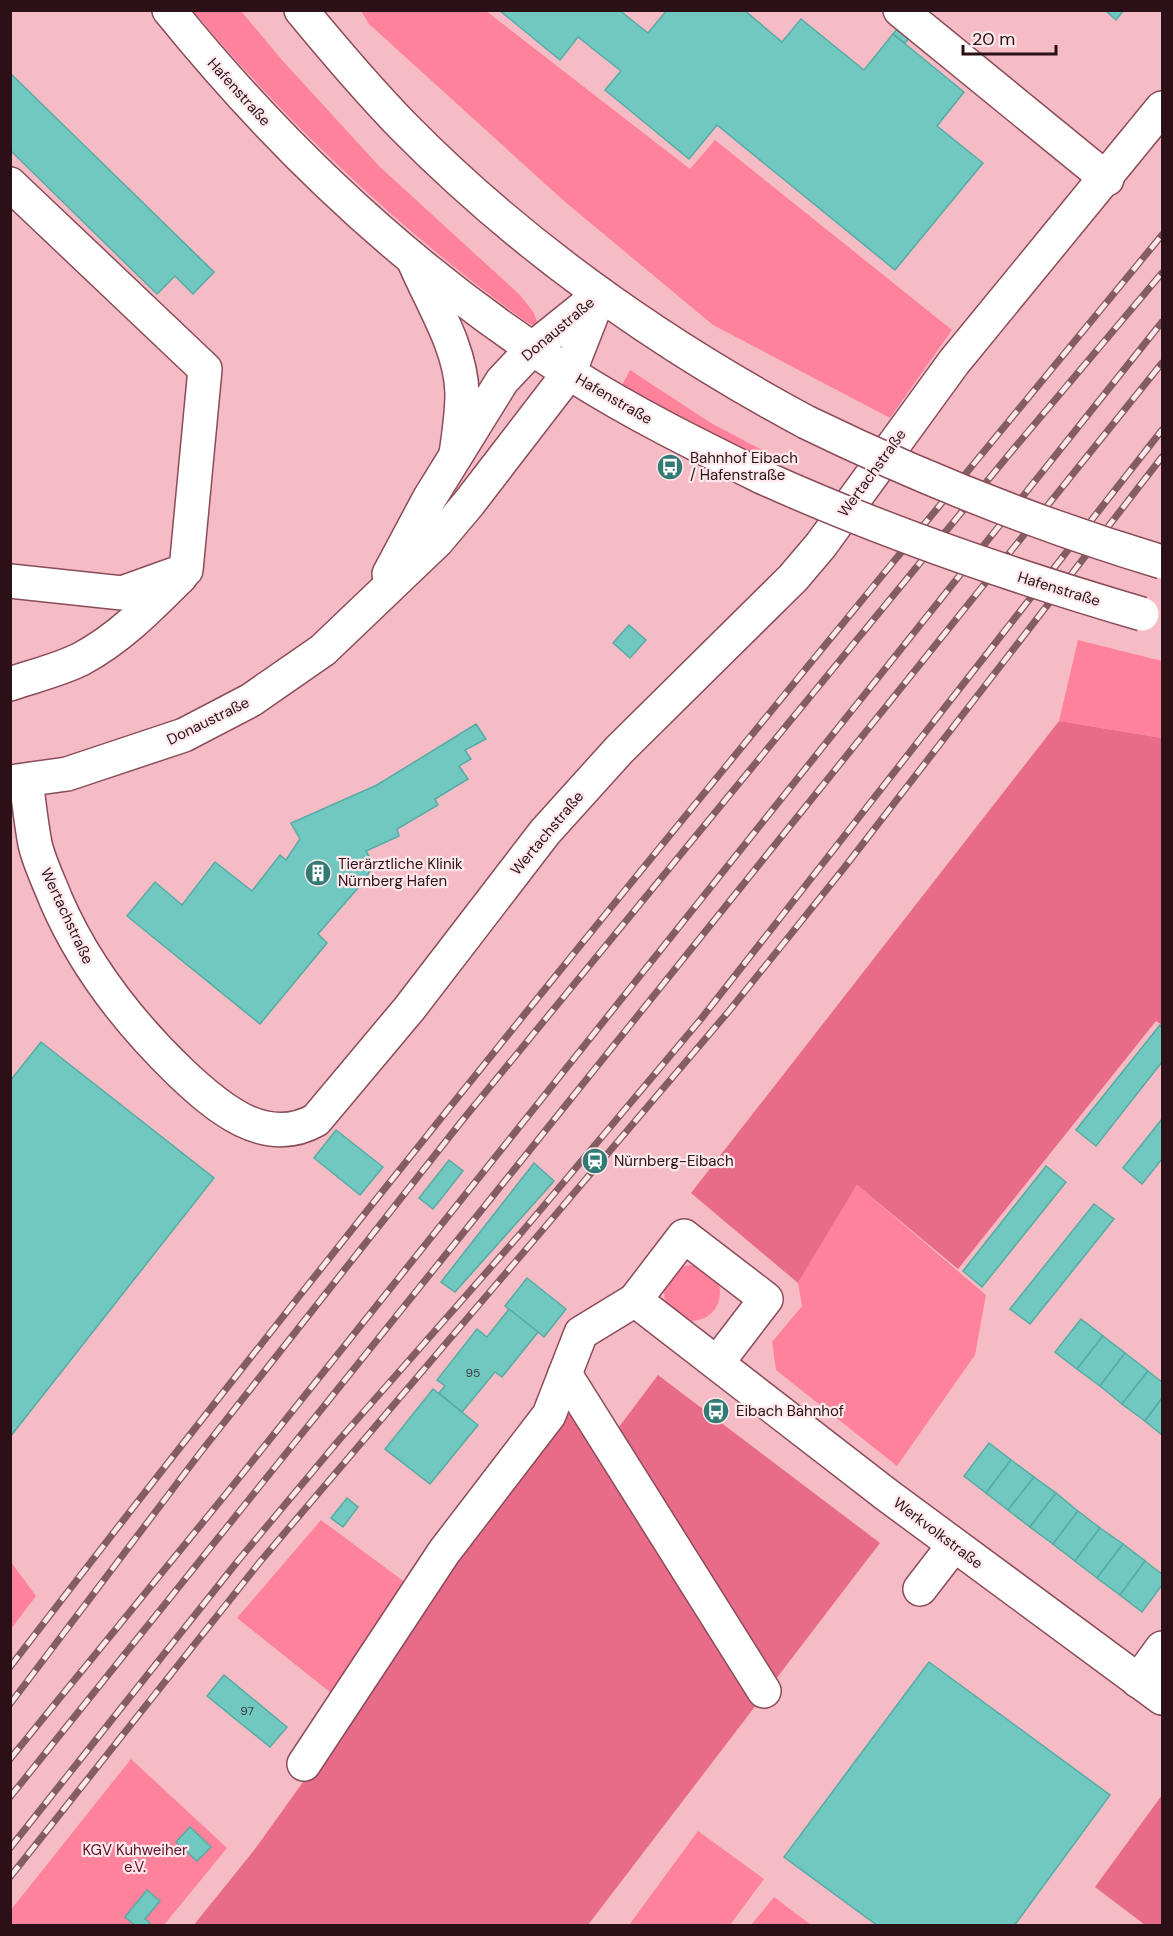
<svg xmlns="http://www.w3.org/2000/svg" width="1173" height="1936" viewBox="0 0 1173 1936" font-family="'DM Sans',sans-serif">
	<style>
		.green { fill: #fe829c }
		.forest { fill: #e86c88 }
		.building { fill: #70c8c0; stroke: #54aca4; stroke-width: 1.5 }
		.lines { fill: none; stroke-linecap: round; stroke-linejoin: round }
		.minor-casing { stroke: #8b4c59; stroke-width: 36 }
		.major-casing { stroke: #8b4c59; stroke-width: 36 }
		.minor { stroke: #fff; stroke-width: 33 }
		.major { stroke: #fff; stroke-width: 33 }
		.rail-casing { stroke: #845c63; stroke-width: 7 }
		.rail { stroke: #ffe8eb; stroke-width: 4.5; stroke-dasharray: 14; stroke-linecap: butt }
		.major-bridge-casing { stroke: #8b4c59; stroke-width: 36; stroke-linecap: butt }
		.major-bridge { stroke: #fff; stroke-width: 33 }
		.labels { text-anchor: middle; stroke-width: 4.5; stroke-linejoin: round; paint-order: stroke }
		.number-label { font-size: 12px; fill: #3c3f41 }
		.street-label { font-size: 15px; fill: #2b1117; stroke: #ffe8eb }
		.poi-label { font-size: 15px; fill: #2b1117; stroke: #ffe8eb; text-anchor: start }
		.park-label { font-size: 15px; fill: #5f1029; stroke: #ffe8eb }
	</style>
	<rect width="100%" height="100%" fill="#f6bcc5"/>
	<g class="green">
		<path d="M193,11H241L282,60L379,166L520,295L534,313L537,322L535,326L525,321C401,231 292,128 193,11Z"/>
		<path d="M361,11H486L690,169L715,140L952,330L890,418L713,325L564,201L369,24Z"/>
		<path d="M630,370L711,423L779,459L773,466L622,385Z"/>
		<path d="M1078,640L1162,661V738L1059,721Z"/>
		<path d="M857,1185L986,1295L975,1355L897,1466L776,1370L772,1342L802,1306L798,1283Z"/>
		<circle cx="692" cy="1293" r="28"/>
		<path d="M321,1520L406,1583L336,1697L237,1618Z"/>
		<path d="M11,1562L36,1596L11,1629Z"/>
		<path d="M131,1759L227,1848L164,1925H11L10,1911Z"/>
		<path d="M698,1831L764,1879L730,1925H629Z"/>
		<path d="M774,1897L811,1925H751Z"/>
	</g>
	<g class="forest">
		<path d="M1059,721L1162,738V1025L1156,1021L958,1269L857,1185L798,1283L691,1193Z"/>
		<path d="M658,1375L880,1543L588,1925L193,1926L255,1849L364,1697L452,1557L565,1411L607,1443Z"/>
		<path d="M1162,1795V1925H1145L1095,1887Z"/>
	</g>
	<g class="building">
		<path d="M499,10H619L648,33L667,10H744L782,42L801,19L864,70L893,34L964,92L937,126L983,163L895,270L717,125L689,159L605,90L621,71L578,37L560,60Z"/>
		<path d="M912,10H932L905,43L893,34Z"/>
		<path d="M1105,10H1124L1116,20Z"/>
		<path d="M10,73L214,272L193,294L175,276L157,294L10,150Z"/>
		<path d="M629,625L646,640L630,658L613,643Z"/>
		<path d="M476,724L486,739L465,750L471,759L459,766L468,779L435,799L438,805L397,829L399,836L366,851L374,864L364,881L318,934L327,943L260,1024L127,916L155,882L182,905L215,862L252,891L280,855L286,860L300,839L291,823L377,785Z"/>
		<path d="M1160,1025L1162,1028V1062L1096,1146L1076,1130Z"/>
		<path d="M41,1042L214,1178L10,1437V1081Z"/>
		<path d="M1162,1119V1159L1142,1184L1123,1168Z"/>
		<path d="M336,1130L383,1167L360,1195L314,1158Z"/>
		<path d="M449,1160L463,1171L433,1209L419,1198Z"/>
		<path d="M534,1163L554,1181L455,1292L441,1282Z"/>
		<path d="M1046,1166L1066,1182L982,1287L963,1271Z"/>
		<path d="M1094,1204L1114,1219L1030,1324L1010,1309Z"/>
		<path d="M527,1278L566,1309L544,1337L505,1306Z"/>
		<path d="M509,1309L538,1332L502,1377L495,1372L462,1412L439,1393L445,1386L437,1380L477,1329L487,1337Z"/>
		<path d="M1081,1319L1103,1336L1077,1369L1055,1352Z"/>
		<path d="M1103,1336L1125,1353L1100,1386L1077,1369Z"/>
		<path d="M1125,1353L1148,1371L1122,1404L1100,1386Z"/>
		<path d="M1148,1371L1162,1382V1398L1145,1421L1122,1404Z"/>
		<path d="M433,1389L478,1425L430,1484L385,1449Z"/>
		<path d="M1162,1398V1435L1145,1421Z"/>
		<path d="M989,1443L1011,1460L986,1493L964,1476Z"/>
		<path d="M1011,1460L1034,1477L1008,1510L986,1493Z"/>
		<path d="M1034,1477L1056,1493L1030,1527L1008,1510Z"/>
		<path d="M1056,1493L1078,1511L1053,1544L1030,1527Z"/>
		<path d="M347,1498L358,1507L343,1527L331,1518Z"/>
		<path d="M1078,1511L1100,1528L1075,1561L1053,1544Z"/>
		<path d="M1100,1528L1123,1544L1097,1578L1075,1561Z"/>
		<path d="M1123,1544L1145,1561L1120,1595L1097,1578Z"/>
		<path d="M1145,1561L1162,1574V1585L1142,1612L1120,1595Z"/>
		<path d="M929,1662L1110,1795L1014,1926H878L784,1857Z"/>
		<path d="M224,1675L287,1727L270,1747L207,1696Z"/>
		<path d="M190,1827L211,1847L197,1861L176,1842Z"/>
		<path d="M147,1890L160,1901L145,1919L150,1923L147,1926H136L125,1917Z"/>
	</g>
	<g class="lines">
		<defs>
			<g id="minor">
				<path d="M900,10L1107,179"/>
				<path d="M10,184L205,369L186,570L122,593L10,581"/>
				<path d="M389,574L429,499L502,381L533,348L599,295"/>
				<path d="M10,684C33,676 59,670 81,659C120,638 150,607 181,576"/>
				<path d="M26,781C29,802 31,823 35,844C39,862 49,882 56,900C85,967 128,1022 181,1073C217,1107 265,1149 316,1120L409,1009L545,832L619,750L793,578L821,545L954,362L1162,108"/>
				<path d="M10,782L67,774L184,735L251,700L323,650L437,541L469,503L569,373L600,294"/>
				<path d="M717,1363L766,1299L684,1236L635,1300L887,1495L1162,1698"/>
				<path d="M565,1374L764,1691"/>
				<path d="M920,1589L954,1545"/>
				<path d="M1138,1681L1162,1648"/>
				<path d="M304,1764L444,1552L549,1415L581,1333L635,1300"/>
			</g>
			<g id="major">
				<path d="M169,10C283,151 418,277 571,374C632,413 697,445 762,477"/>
				<path d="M301,10C334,50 367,89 403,126C521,246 659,343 806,422"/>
				<path d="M414,261C431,302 461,347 462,393C462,413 459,434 456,454"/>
			</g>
		</defs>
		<use href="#minor" class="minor-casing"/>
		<use href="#major" class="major-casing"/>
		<use href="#minor" class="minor"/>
		<use href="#major" class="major"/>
		<defs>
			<g id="rail">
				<path d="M10,1667C383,1180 773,708 1162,235"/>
				<path d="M10,1704L200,1453L461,1122L1011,452L1162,273"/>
				<path d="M10,1759L239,1478L1162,322"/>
				<path d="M10,1797L1162,363"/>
				<path d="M10,1848L237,1562L339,1440L521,1233L701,1019L1162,430"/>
				<path d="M10,1877L259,1563L729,1011L844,868L1162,457"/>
			</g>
		</defs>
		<use href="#rail" class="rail-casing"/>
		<use href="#rail" class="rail"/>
		<defs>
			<g id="major-bridge">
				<path d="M806,422C921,478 1039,525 1162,562"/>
				<path d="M762,477C886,533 1012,576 1142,614"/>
			</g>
		</defs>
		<use href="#major-bridge" class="major-bridge-casing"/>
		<use href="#major-bridge" class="major-bridge"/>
	</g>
	<defs>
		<symbol id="bus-disc" viewBox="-11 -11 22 22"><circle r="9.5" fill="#327a74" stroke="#ffe8eb"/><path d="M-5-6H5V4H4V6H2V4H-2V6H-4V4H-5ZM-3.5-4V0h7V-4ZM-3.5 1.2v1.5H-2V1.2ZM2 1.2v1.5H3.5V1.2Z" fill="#fff"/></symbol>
		<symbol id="building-disc" viewBox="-11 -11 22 22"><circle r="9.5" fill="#327a74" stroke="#ffe8eb"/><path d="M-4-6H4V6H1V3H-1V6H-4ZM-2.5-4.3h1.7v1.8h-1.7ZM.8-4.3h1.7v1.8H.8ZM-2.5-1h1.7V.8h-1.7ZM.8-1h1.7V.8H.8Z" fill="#fff"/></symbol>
		<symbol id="station-disc" viewBox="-11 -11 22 22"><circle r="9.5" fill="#327a74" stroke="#ffe8eb"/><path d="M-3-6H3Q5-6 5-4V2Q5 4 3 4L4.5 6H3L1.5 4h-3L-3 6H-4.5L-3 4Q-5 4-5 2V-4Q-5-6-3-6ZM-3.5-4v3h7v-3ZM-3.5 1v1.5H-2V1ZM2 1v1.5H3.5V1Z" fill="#fff"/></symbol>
	</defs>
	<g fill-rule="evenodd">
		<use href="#bus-disc" x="655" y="452" width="30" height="30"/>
		<use href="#building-disc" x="303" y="858" width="30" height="30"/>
		<use href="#station-disc" x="580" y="1146" width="30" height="30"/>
		<use href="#bus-disc" x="701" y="1396" width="30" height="30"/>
	</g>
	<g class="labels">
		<g class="number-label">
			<text x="473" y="1377">95</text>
			<text x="247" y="1715">97</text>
		</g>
		<g class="street-label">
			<text transform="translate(239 92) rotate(48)" y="5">Hafenstraße</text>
			<text transform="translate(558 329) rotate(-40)" y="5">Donaustraße</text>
			<text transform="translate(614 399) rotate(30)" y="5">Hafenstraße</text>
			<text transform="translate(872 473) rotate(-54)" y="5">Wertachstraße</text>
			<text transform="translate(1059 589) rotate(17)" y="5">Hafenstraße</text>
			<text transform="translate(208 721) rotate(-26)" y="5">Donaustraße</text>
			<text transform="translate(547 833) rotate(-50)" y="5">Wertachstraße</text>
			<text transform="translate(67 916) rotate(65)" y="5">Wertachstraße</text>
			<text transform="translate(938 1533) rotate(37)" y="5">Werkvolkstraße</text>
		</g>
		<g class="poi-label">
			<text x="690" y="463">Bahnhof Eibach<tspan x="690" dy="17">/ Hafenstraße</tspan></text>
			<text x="338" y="869">Tierärztliche Klinik<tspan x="338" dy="17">Nürnberg Hafen</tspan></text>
			<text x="614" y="1166">Nürnberg-Eibach</text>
			<text x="736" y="1416">Eibach Bahnhof</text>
		</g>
		<g class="park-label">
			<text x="135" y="1855">KGV Kuhweiher<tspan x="135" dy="17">e.V.</tspan></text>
		</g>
	</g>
	<rect width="1173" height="1936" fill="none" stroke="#2b1117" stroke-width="24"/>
	<path d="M963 45v9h93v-9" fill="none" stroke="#2b1117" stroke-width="3"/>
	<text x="972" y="45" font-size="18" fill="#2b1117" stroke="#ffe8eb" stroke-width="4.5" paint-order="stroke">20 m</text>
</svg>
